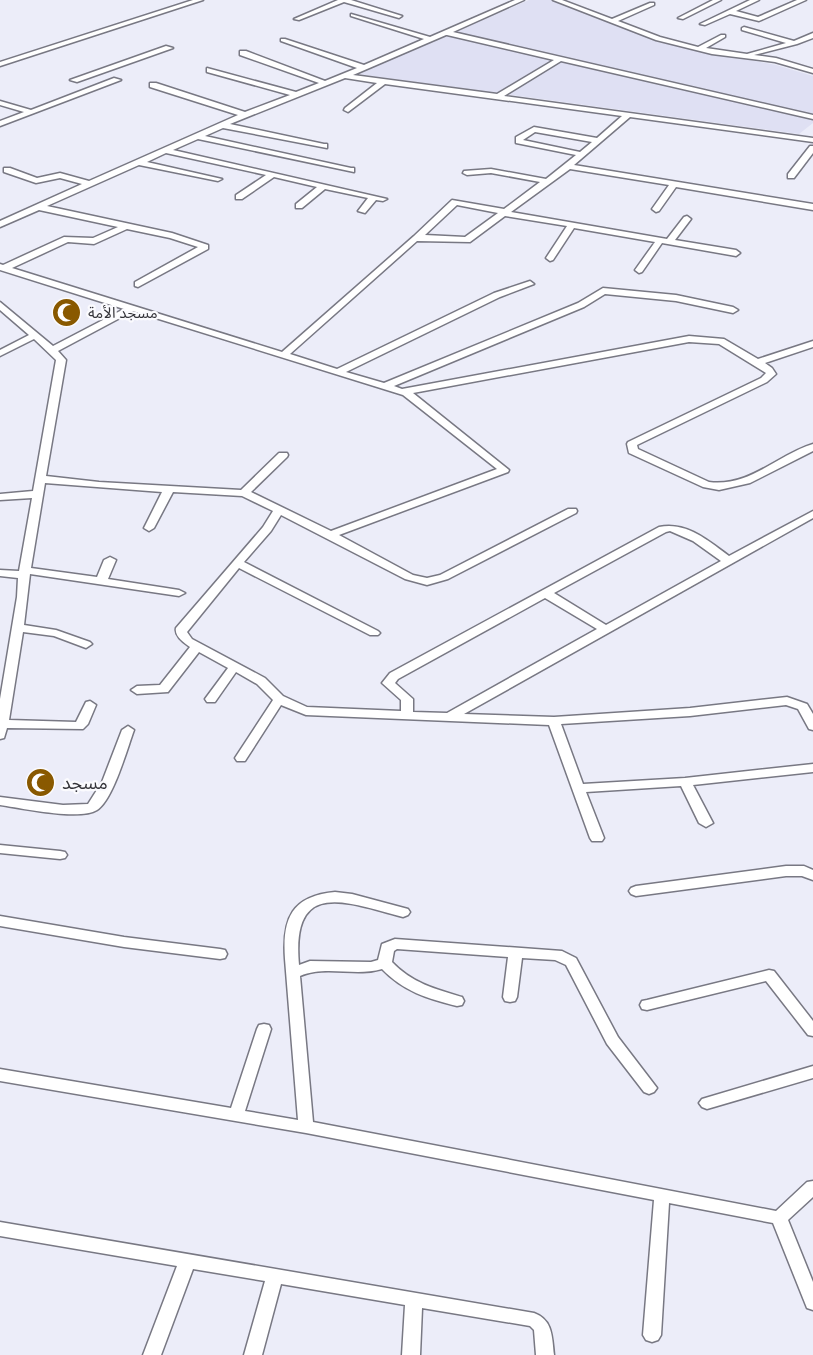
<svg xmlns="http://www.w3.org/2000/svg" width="813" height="1355" viewBox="0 0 813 1355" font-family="'Noto Serif','Noto Sans Arabic',serif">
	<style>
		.built { fill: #dfe0f3 }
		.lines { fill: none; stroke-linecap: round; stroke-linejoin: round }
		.minor-casing { stroke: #787883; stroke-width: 3 }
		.minor { fill: #fff; fill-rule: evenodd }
		.labels { text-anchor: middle; stroke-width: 4.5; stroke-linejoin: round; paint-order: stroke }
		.far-poi-label { font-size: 15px; fill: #343439; stroke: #fbfbfe; text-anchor: start }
		.poi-label { font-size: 18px; fill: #343439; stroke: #fbfbfe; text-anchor: start }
	</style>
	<rect width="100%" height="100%" fill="#ecedf9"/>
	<path class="built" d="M529,0H554L658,42L776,65L813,76V123L799,134L357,74Z"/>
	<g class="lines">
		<defs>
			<g id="minor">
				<path d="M193,0H203L0,66V62Z"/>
				<path d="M338,0H351L402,16L399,18L344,2L299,20L294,19Z"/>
				<path d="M515,0H524L453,32L813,115V119L561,61L504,96L813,138V142L630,117L574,165L813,204V210L676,187L659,211L656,212L652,209L669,185L570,169L511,212L667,239L684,217L687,216L691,219L675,240L736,250L740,253L736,256L662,243L642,272L639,273L635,270L655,242L574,228L553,260L550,261L546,258L567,226L505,216L470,242L417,241L290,354L337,369L494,293L530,281L534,284L500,297L346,372L384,383L578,303L603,288L676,295L733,307L738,310L733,313L676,301L605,294L584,307L394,386L402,389L689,336L724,339L758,359L813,341V347L765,363L772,368L776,374L767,382L637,445L638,449L709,482C750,487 777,455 813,444V451L750,483L719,490L703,487L629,453L627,444L628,442L761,378L766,373L719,344L689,342L413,393L509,470L508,472L339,535L413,575L427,578L440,575L568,509H576L577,511L576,513L448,579L427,585L405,579L281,515L271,531L244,562L378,631L380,633L378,635H370L239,568L187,632L192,639L265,678L283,696L307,707L401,711V700L382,683L390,673L659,527C686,521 709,541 729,556L813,511V518L464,714L554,717L690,708L787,697L807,704L813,714V730L809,729L798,709L786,705L690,716L561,724L583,784L685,778L813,764V772L693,785L713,823L706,827L699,823L681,786L586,792L604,838L602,841H592L590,838L549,725L306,715L281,705L245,761H237L235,758L273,700L257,684L236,672L215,702H207L205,699L228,668L199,652L168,692L137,694L131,690L137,686L160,685L190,647C184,643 174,636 176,628L263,527L273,511L242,496L173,492L154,528L149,531L144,528L162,492L45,483L31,568L97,577L104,560L110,557L116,560L108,579L179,590L185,593L179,596L30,574L24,625L56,630L90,642L92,644L86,648L54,636L23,632L9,720L76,722L86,702L90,701L96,705L88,724L83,729L7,728L4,738L0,739V699L17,597L18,578L0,576V570L19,571L32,498L0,500V494L33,491L56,360L34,339L0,356V350L29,335L0,310V302L53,346L124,309L0,270V264L3,265L64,237L93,238L118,227L39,210L0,227V221L82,184L60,178L36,183L4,172V168H10L37,178L60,173L89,181L238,115L150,87V83H156L245,112L290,95L207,72V68L296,92L319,83L240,55V51H246L325,81L357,68L281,41V39H285L364,65L424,39L351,16V14L430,37ZM446,35H447L554,60L497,94L353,75ZM345,78L377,83L345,108L344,110L348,112L385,84L622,116L597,138L534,127L516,137V143L576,155L546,179L491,169L464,171L463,173L467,175L491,173L540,182L504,209L452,200L414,236L282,352L12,268L68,242L94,244L127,229L170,238L198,247L135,282V286L138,287L208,249V245L172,233L47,206L139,165L218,181L222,179L147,162L166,153L266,175L236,195V199H242L274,177L317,187L296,204V208H302L325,189L368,198L358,211L365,213L376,200L383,201L387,199L173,150L198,139L354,172V168H351L205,136L223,128L327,148V144H324L230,124ZM535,132L592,142L580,152L523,140ZM457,205L498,213L465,237L425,235ZM133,311L403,395L497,469L331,531L251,492L287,457L288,455L287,453H279L241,490L99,482L46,476L66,360L58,351ZM670,531L693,541L721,561L606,625L554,593L666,532ZM545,598L597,629L447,713L413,712V699L395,683L398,679Z"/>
				<path d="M553,0H562L612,19L650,3H654V5L618,21L660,37L698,47L721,35H725V37L706,48L747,54L786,43L742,30V28L744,27L794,41L813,33V38L797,44L754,55L776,58L813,69V73L775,62L712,54L656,40Z"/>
				<path d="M713,0H721L683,19L678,18Z"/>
				<path d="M750,0H759L736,11L758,17L797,0H806L759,21L730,14L705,25L700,24Z"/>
				<path d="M166,46L173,48L77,82L70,80Z"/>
				<path d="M114,78L121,80L0,126V121L24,112L0,105V101L31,110Z"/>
				<path d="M810,146H813V153L794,178H788V174Z"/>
				<path d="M128,726L134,730C127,749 113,800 97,810C80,821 21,808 0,805V797L63,805L88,804L102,782L122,730Z"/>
				<path d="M0,845L60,851L65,852L67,855L65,858L60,859L0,853Z"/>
				<path d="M786,866H804L813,870V880L802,876H786L636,896L631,894L629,891L631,888L636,886Z"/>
				<path d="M335,892L352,894L408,909L410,912L408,915L403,917C346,902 291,878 299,965L310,961L371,962L378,960L382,944L395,939L562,951L576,958L618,1037L657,1088L654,1092L649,1094L644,1092L607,1044L566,965L555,960L522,958L517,997L515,1001L510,1002L505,1001L503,997L508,957L397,949L394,951L392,962C412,983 435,989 462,997L464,1001L462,1005L457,1006C428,999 403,991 382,969C355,977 326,965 300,976L313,1122L776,1211L807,1182L813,1181V1197L788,1220L813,1282V1310L807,1308L773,1223L669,1203L661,1335L658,1340L652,1342L646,1340L643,1335L654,1200L306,1133L0,1081V1069L231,1108L257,1029L259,1025L264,1024L269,1025L271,1029L245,1111L298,1120L285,959C282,918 292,896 335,892Z"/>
				<path d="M0,916L124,937L220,949L225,950L227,954L225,958L220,959L124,947L0,926Z"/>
				<path d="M769,970L774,971L813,1021V1036L808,1035L766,981L647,1010L642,1009L640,1005L642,1001L647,1000Z"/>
				<path d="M813,1066V1078L707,1109L702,1107L699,1103L702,1099Z"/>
				<path d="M0,1222L534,1313C553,1320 552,1337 554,1355H536L534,1330L530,1326L422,1308L420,1355H402L405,1305L281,1284L262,1355H244L265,1281L193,1269L161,1355H143L177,1266L0,1236Z"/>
			</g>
		</defs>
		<use href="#minor" class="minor-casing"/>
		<use href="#minor" class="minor"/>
	</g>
	<defs>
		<symbol id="mosque-disc" viewBox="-11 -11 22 22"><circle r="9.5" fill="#895900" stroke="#fbfbfe"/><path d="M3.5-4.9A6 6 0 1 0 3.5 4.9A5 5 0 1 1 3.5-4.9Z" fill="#fff"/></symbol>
	</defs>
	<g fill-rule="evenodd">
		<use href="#mosque-disc" x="50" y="296" width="33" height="33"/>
		<use href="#mosque-disc" x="24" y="766" width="33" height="33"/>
	</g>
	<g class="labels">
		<g class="far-poi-label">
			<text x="88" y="318">مسجد الأمة</text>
		</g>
		<g class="poi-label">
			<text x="62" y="789">مسجد</text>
		</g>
	</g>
</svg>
